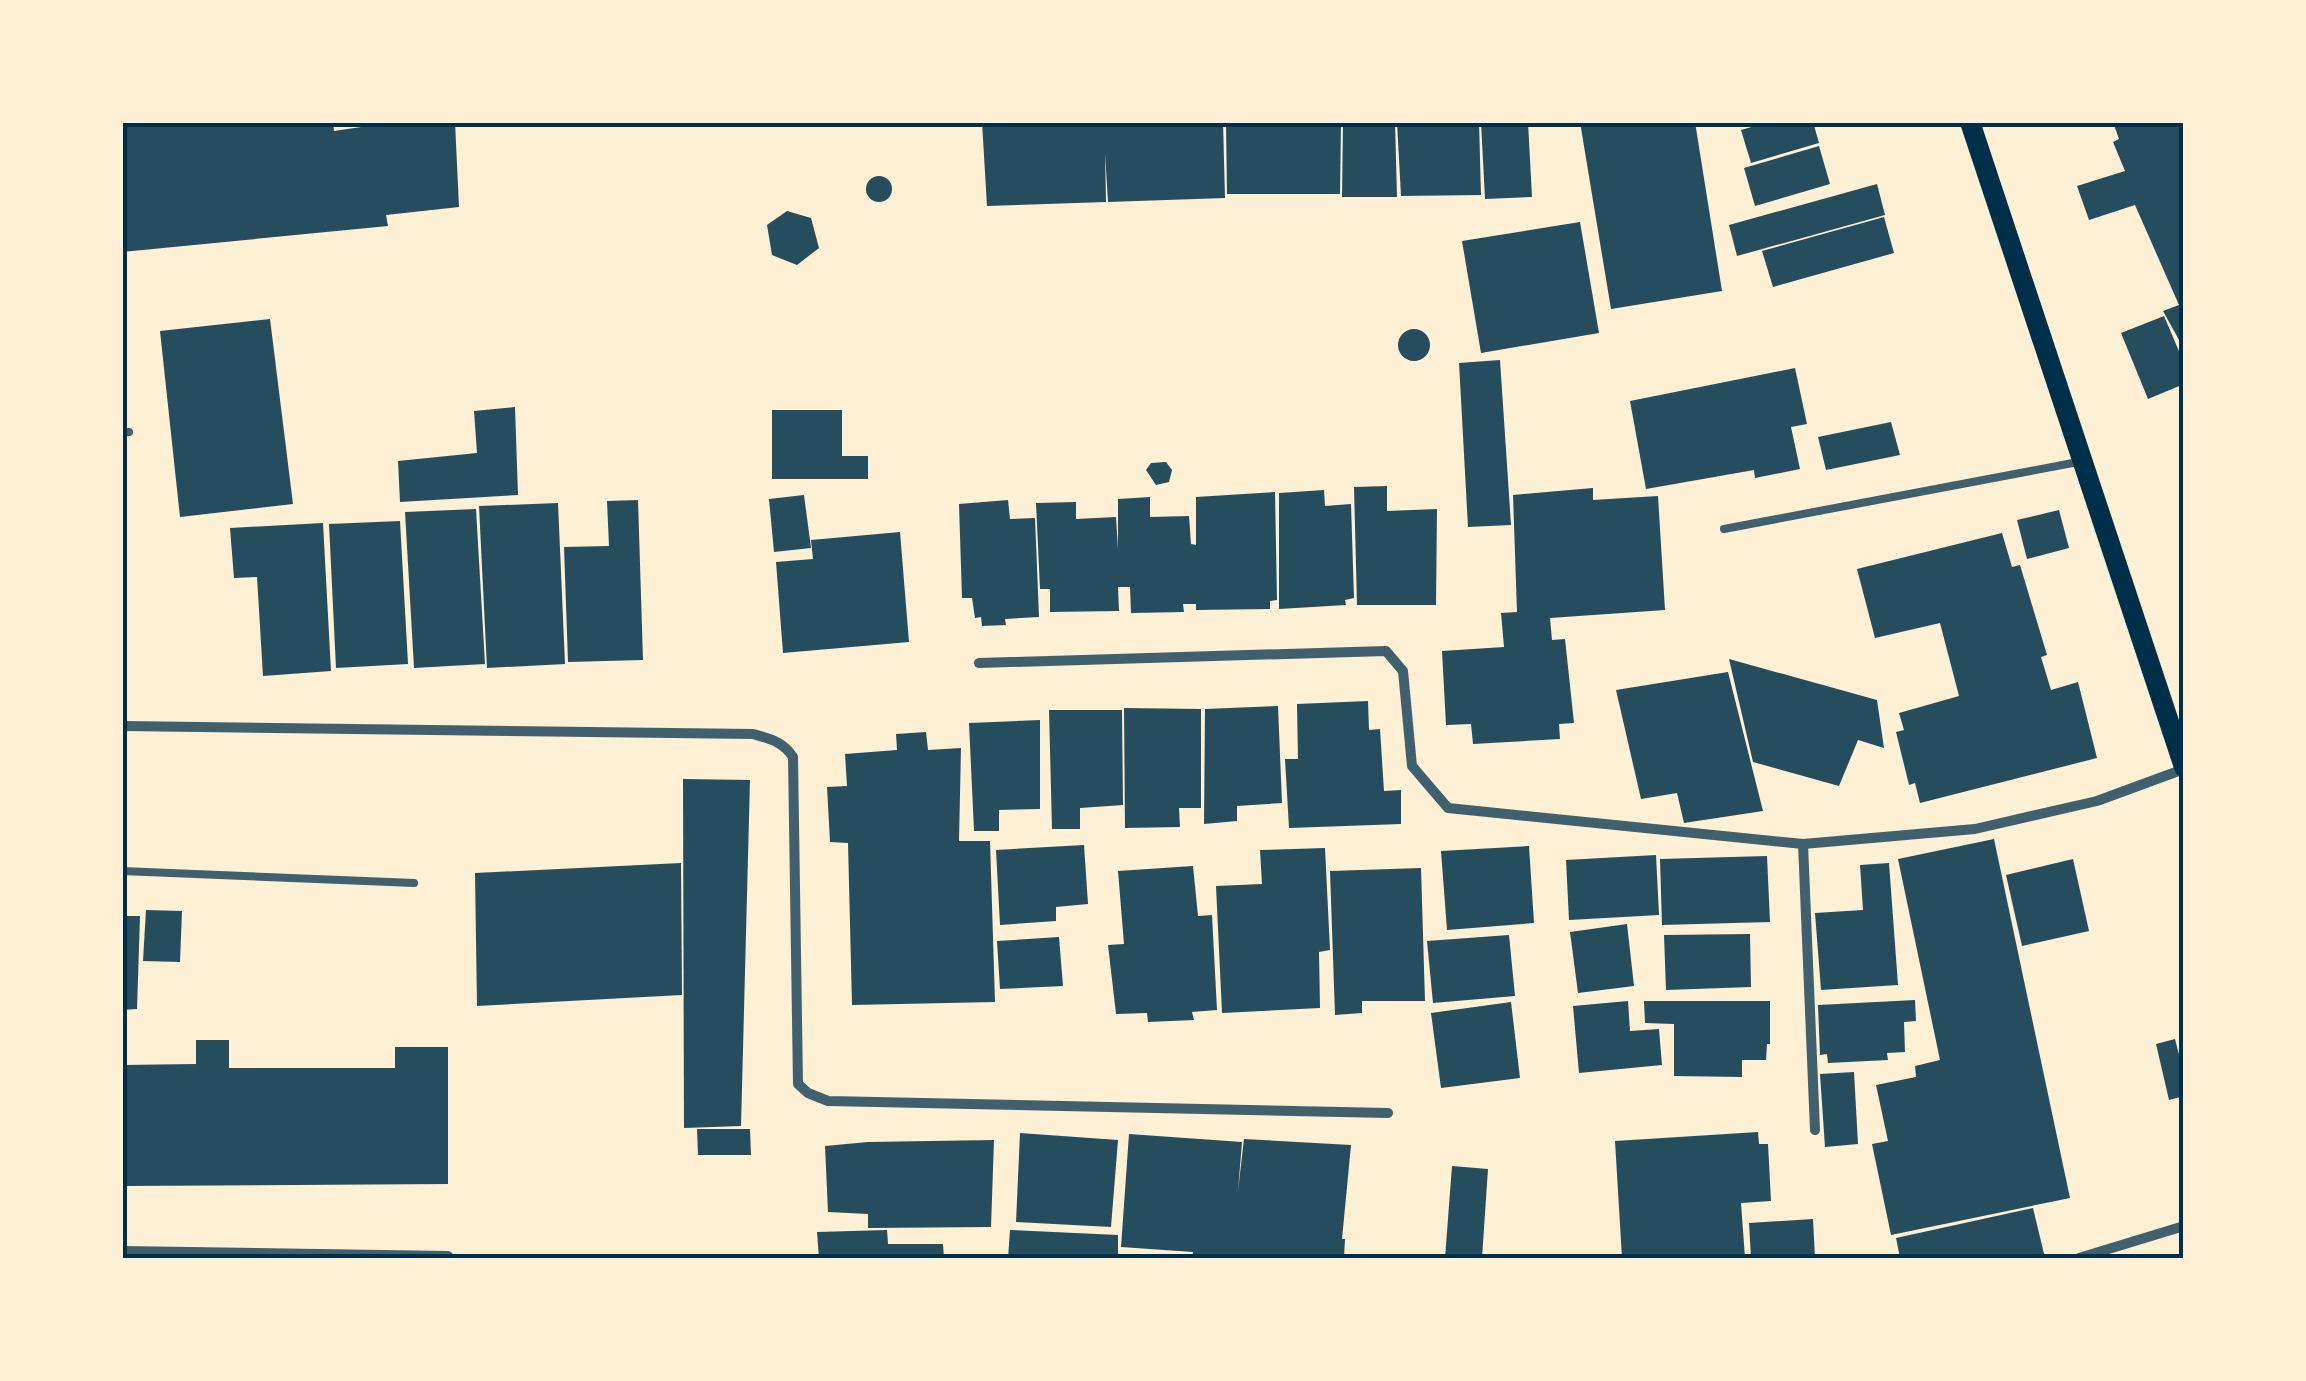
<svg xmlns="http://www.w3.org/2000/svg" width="2306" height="1381" viewBox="0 0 2306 1381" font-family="Literata,serif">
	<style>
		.building { fill: #264d5e }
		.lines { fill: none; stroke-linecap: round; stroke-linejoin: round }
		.service { stroke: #3f606c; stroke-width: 8 }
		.minor { stroke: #3f606c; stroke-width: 10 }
		.secondary { stroke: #003049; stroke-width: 20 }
		.neatline { fill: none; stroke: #003049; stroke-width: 4 }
	</style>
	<rect width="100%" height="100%" fill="#fdf0d5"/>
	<g class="building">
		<path d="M122,122H333L334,131L395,122H455L459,207L386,215L388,226L122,252Z"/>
		<path d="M982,122H1223L1225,198L1108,202L1105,153L1106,202L987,206Z"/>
		<path d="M1226,122H1341L1340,194H1227Z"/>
		<path d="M1343,122H1395L1397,197H1342Z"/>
		<path d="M1397,122H1479L1481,195L1401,196Z"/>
		<path d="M1481,122H1528L1532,197L1485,199Z"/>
		<path d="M1580,122H1695L1722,291L1611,309Z"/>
		<path d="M1769,122H1813L1819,143L1751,163L1741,130Z"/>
		<path d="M2122,122H2184V349L2163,311L2179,305L2135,205L2089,220L2077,186L2125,171L2113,142L2119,139L2114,125Z"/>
		<path d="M1819,146L1830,184L1755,206L1744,168Z"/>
		<circle cx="879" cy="189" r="13"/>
		<path d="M1877,184L1885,215L1737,256L1729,225Z"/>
		<path d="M787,211L811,218L819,248L797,265L772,255L767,225Z"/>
		<path d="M1884,217L1894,253L1773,287L1762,251Z"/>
		<path d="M1580,222L1599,333L1481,353L1462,241Z"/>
		<path d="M2164,316L2184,363V384L2148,399L2121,333Z"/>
		<path d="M270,319L293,504L180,517L160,331Z"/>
		<circle cx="1414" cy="345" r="16"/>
		<path d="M1500,360L1511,525L1468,527L1459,363Z"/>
		<path d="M1795,368L1807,424L1791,427L1800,469L1755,478L1754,470L1646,489L1630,401Z"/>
		<path d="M515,407L518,495L400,502L398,461L477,453L474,411Z"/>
		<path d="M772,410H842V456H868V479H772Z"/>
		<path d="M1891,422L1900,455L1826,470L1818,437Z"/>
		<path d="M1166,462L1172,470L1169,482L1156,485L1146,470L1151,463Z"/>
		<path d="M1387,486V511L1437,509L1436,605H1357L1354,487Z"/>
		<path d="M1593,488V500L1658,496L1665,610L1550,618L1552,640L1565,639L1574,723L1559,724L1560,739L1473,744L1471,724L1446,725L1442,651L1504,647L1501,613L1517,612L1513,495Z"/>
		<path d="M1324,490L1325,506L1351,504L1354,598L1345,600L1346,605L1279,609V493Z"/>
		<path d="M1275,492L1277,600L1270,601V609L1196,610V604H1183L1184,612L1131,613L1130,587H1118L1119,611L1050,612V589H1040L1036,503L1076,502V519L1116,517L1118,549V499L1150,497V517L1189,516L1191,544L1196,545V497Z"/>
		<path d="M804,495L811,548L774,552L769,499Z"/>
		<path d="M638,500L643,660L568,662L564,547L609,546L607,501Z"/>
		<path d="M1008,500L1010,519L1035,518L1039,617L1005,619L1006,625L982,626L981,617L975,618L972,598H962L959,504Z"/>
		<path d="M558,503L565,664L487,668L479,506Z"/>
		<path d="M476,509L485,664L414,668L405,512Z"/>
		<path d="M2059,510L2069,548L2027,559L2017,520Z"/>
		<path d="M400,521L408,664L336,668L329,524Z"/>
		<path d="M323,523L331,671L263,676L257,577L234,578L230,528Z"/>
		<path d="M900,532L909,642L783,653L776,562L813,559L811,540Z"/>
		<path d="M2002,533L2012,567L2020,565L2047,655L2041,657L2051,690L2078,682L2097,758L1920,803L1915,783L1909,785L1896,732L1904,730L1899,713L1959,696L1940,623L1875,638L1857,569Z"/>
		<path d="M1729,659L1877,700L1884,748L1858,740L1839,786L1753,762Z"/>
		<path d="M1728,672L1763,811L1684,823L1677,793L1641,799L1616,690Z"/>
		<path d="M1368,701L1369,730L1380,729L1384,791L1401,790V824L1289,828L1285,759H1298L1297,704Z"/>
		<path d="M1278,706L1282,803L1237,806V821L1204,824L1205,709Z"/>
		<path d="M1124,708L1201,709V808H1179L1180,827L1125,828Z"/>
		<path d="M1049,710H1122L1123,805L1080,808V829H1052Z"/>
		<path d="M1040,720V809L999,810V831H974L969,723Z"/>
		<path d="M926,732L928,750L961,748L959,841H990L995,1002L852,1005L848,843L830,842L827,787L847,786L845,754L897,750L896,734Z"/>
		<path d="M683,779L750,780L741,1126L684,1128Z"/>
		<path d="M1994,839L2070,1198L1891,1235L1872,1144L1888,1141L1876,1085L1916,1077L1915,1066L1940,1060L1898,859Z"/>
		<path d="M1084,845L1088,904L1056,907V921L1000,925L996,850Z"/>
		<path d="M1529,846L1534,923L1447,930L1441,851Z"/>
		<path d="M1325,848L1330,950L1319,952L1320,1008L1222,1013L1216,886L1262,884L1260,850Z"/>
		<path d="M1656,855L1659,915L1569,920L1566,860Z"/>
		<path d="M1767,856L1770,922L1662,925L1660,859Z"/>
		<path d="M2073,859L2089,931L2022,946L2006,875Z"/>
		<path d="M681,863L682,995L477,1006L475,873Z"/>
		<path d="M1889,863L1898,985L1821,990L1815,913L1863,910L1860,865Z"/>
		<path d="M1193,866L1198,916L1212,915L1217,1010L1192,1012L1194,1020L1148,1022L1147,1013L1116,1014L1108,945L1124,944L1118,871Z"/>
		<path d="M1421,868L1425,1001H1362V1013L1335,1015L1330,871Z"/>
		<path d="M146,910L182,911L180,962L143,961Z"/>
		<path d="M122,916H140L137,1009L122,1010Z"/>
		<path d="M1627,924L1634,986L1578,993L1570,932Z"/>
		<path d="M1750,934L1751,987L1666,990L1664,935Z"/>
		<path d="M1509,935L1515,996L1433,1003L1427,941Z"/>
		<path d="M1059,937L1063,986L1000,989L997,941Z"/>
		<path d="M1915,1000L1916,1021L1904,1022L1905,1052L1887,1053L1888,1060L1828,1063L1827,1054L1820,1055L1818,1005Z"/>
		<path d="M1628,1001L1630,1031L1659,1029L1662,1065L1579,1073L1573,1006Z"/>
		<path d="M1644,1001H1770V1044H1767L1766,1060H1742V1077L1674,1076V1024L1645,1023Z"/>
		<path d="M1511,1002L1520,1078L1441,1088L1431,1013Z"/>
		<path d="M2175,1039L2184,1074V1096L2169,1100L2156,1044Z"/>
		<path d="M196,1040H229V1068H395V1047H448V1184L122,1186V1065L196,1064Z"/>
		<path d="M1854,1072L1858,1144L1825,1147L1820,1074Z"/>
		<path d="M697,1129H750L751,1155H698Z"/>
		<path d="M1758,1132L1759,1144H1768L1771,1201L1741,1203L1745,1258H1622L1615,1141Z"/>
		<path d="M1020,1133L1118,1140L1111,1227L1016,1222Z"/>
		<path d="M1129,1134L1242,1142L1238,1191L1244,1139L1351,1145L1342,1239H1345L1344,1258H1192L1193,1252L1121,1247Z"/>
		<path d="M994,1140L991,1227L868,1228V1214L828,1212L825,1146L868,1142Z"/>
		<path d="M1452,1166L1488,1169L1482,1258H1445Z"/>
		<path d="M2033,1208L2045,1258H1900L1896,1238Z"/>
		<path d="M1813,1219L1815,1258H1751L1749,1223Z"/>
		<path d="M887,1230L888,1244H943L944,1258H819L817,1232Z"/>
		<path d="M1010,1230L1118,1235V1258H1008Z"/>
	</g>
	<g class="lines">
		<g class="service">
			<path d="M122,433L129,432"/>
			<path d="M1724,529L2078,462"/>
			<path d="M122,871L414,883"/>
		</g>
		<g class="minor">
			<path d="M979,663L1386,651L1403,671L1412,766L1448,808L1803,844L1975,829L2097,801L2184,769"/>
			<path d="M122,726L753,734C771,739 783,742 793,757L798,1084L808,1093L828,1101L1388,1113"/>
			<path d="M1803,844L1815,1130"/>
			<path d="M122,1251L448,1256"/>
			<path d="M2079,1258L2184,1226"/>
		</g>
		<path class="secondary" d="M1970,122L2184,767"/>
	</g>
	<rect width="2306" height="1381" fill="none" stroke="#fdf0d5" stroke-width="250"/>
	<rect x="125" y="125" width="2056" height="1131" class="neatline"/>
</svg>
